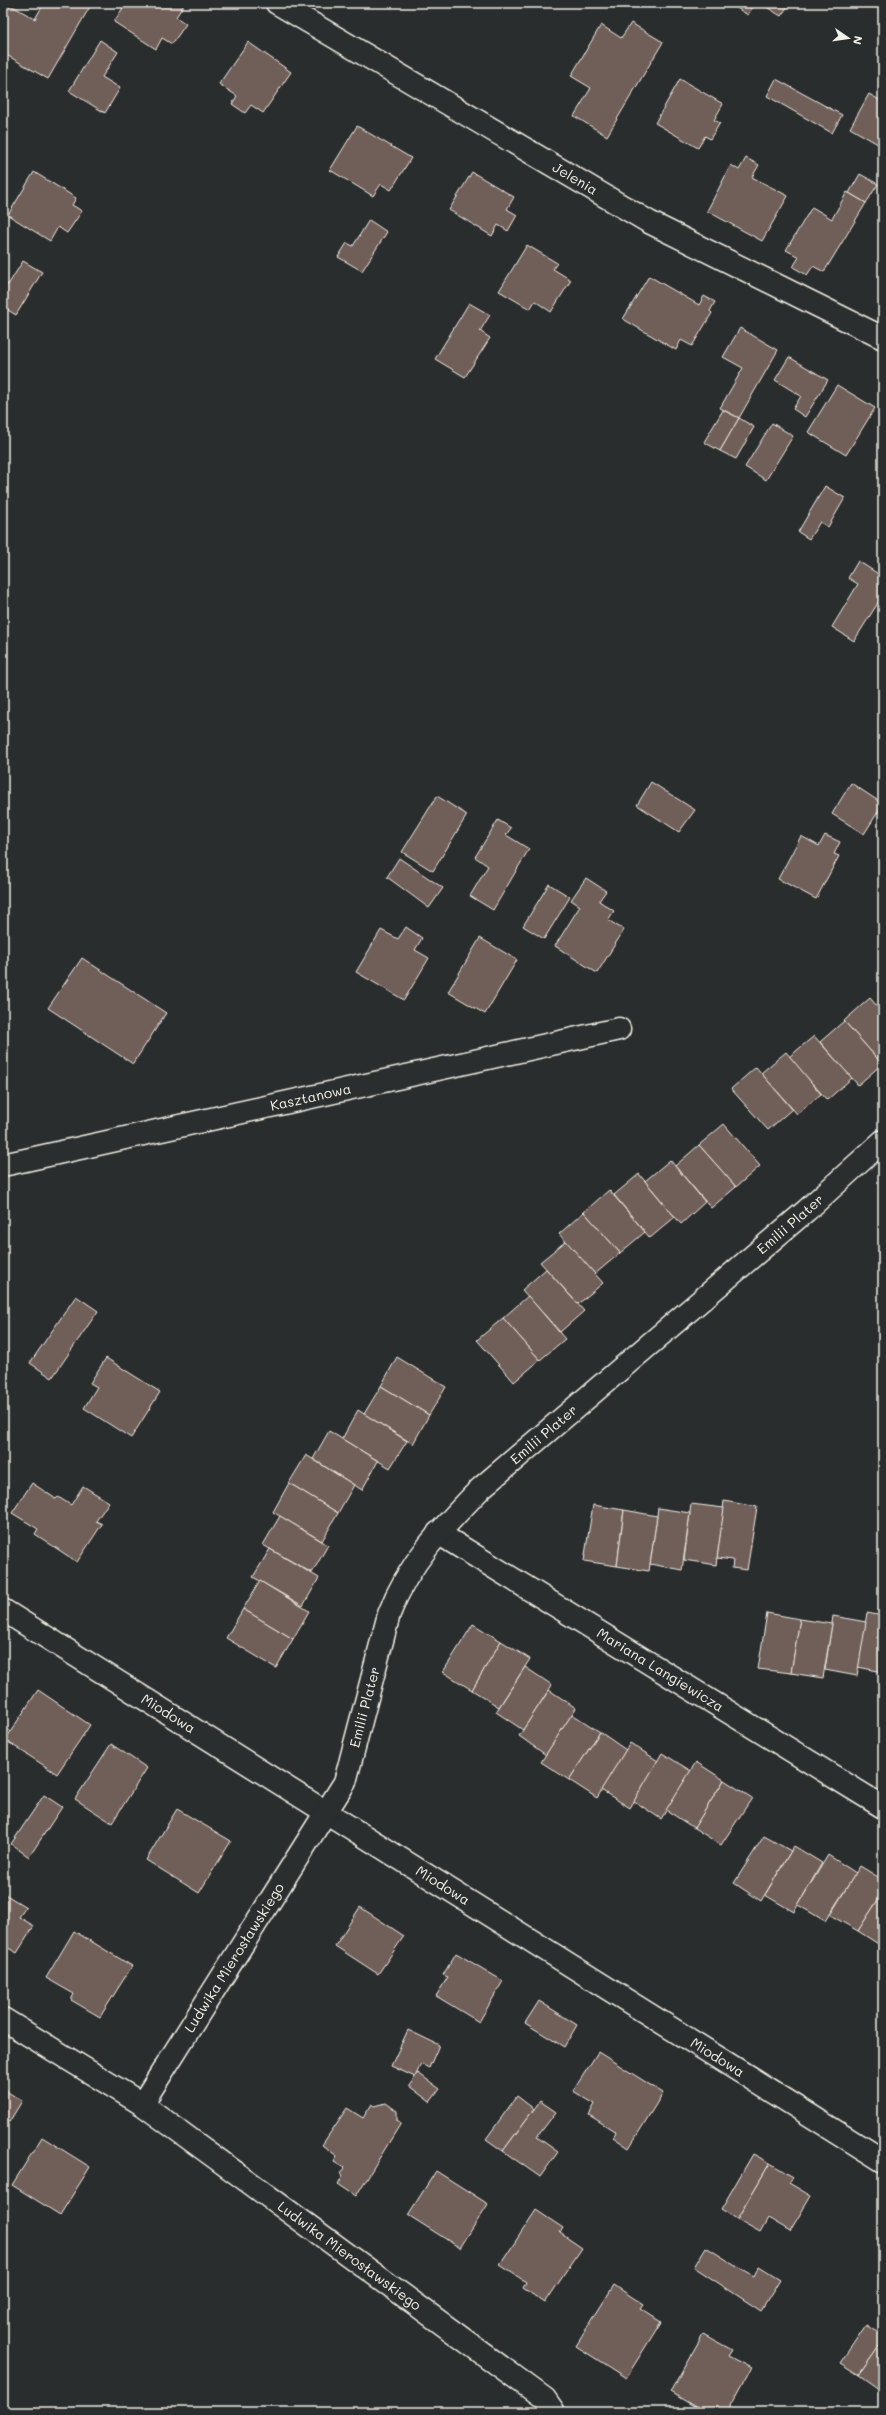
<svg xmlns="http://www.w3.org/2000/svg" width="886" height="2415" viewBox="0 0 886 2415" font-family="Mali,sans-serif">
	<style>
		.building { fill: #705e59; stroke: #f4f1e8 }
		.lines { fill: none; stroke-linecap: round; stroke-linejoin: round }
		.minor-casing { stroke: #f4f1e8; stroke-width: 25 }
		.minor { stroke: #2a2d2e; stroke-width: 22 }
		.labels { text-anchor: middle; stroke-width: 4; stroke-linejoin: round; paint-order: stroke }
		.street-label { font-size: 14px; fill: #f4f1e8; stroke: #2a2d2e }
	</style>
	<rect width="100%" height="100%" fill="#2a2d2e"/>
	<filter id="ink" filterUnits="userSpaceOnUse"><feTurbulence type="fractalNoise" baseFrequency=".025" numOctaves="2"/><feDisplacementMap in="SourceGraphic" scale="8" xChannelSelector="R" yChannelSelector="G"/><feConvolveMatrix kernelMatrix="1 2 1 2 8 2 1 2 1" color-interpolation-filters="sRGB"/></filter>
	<g filter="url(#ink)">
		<g class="building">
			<path d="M3,3H7L35,19L44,3H92L48,79L3,53Z"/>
			<path d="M126,3H185L176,17L186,24L172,44L162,38L156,49L114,22Z"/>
			<path d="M733,3H754L748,15L732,5Z"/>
			<path d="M760,3H790L781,16Z"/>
			<path d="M631,23L663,42L607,136L574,116L591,88L571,76L601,25L621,38Z"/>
			<path d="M100,40L118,52L102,77L120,88L105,113L69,91Z"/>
			<path d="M248,42L291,72L263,113L251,105L245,113L232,104L237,96L219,84Z"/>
			<path d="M680,79L723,104L714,120L720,123L710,139L705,136L698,148L655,123Z"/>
			<path d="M776,79L842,115L832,133L767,96Z"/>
			<path d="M869,94L883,102V147L850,128Z"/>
			<path d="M357,126L411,158L391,190L381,184L373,196L330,170Z"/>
			<path d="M746,158L759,165L752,177L788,196L762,241L707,211L731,165L739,170Z"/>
			<path d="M34,172L76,198L72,205L82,211L67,233L58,227L50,241L8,215Z"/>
			<path d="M472,172L514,197L507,209L517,215L508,231L498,225L492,236L449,210Z"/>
			<path d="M860,174L878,184L866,203L849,193Z"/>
			<path d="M847,192L866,203L824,272L813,266L807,275L793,267L799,257L786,250L812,207L832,219Z"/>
			<path d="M369,220L387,232L362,271L338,257L347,243L353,246Z"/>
			<path d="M527,245L557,263L553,269L571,280L551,312L535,301L530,309L499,291Z"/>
			<path d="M23,261L42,272L16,315L3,307V282L8,285Z"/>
			<path d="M649,276L699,305L704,296L715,302L710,311L712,313L692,346L681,340L676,350L623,319Z"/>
			<path d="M469,303L490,315L480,331L490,338L465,377L435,359Z"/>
			<path d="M740,328L778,350L739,418L720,408L743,368L723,357Z"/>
			<path d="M789,357L828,380L805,417L793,409L801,396L775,380Z"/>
			<path d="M837,385L875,408L846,455L808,432Z"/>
			<path d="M723,410L739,418L720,451L704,442Z"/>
			<path d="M739,418L754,427L736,459L720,451Z"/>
			<path d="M772,423L793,436L766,480L745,467Z"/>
			<path d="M825,486L845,498L828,527L820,522L809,539L798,532Z"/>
			<path d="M858,561L883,577V595L854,641L832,627L858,584L848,578Z"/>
			<path d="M651,782L695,810L679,832L637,805Z"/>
			<path d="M851,783L883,804L864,834L832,814Z"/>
			<path d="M437,796L467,815L433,871L402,852Z"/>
			<path d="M498,820L511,828L506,835L529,849L493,910L470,896L488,866L475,857Z"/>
			<path d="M825,835L840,842L834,854L839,856L816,899L778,879L801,836L819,846Z"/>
			<path d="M399,858L443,888L429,908L387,877Z"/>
			<path d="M586,878L606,891L599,901L614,911L608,920L624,930L597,973L555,946L580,906L571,900Z"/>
			<path d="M549,884L570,897L544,939L523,926Z"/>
			<path d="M406,927L422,938L415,950L429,958L404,1000L356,972L381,930L398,939Z"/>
			<path d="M480,938L517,960L485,1014L448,992Z"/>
			<path d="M82,958L166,1013L133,1064L48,1008Z"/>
			<path d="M870,998L883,1013L882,1064L844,1021Z"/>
			<path d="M844,1021L882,1064L858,1085L820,1042Z"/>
			<path d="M814,1036L852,1078L827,1100L789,1057Z"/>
			<path d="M786,1052L821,1094L797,1114L761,1073Z"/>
			<path d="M756,1067L792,1109L768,1130L731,1089Z"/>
			<path d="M724,1124L760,1166L736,1187L699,1145Z"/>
			<path d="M699,1145L736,1187L711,1208L675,1166Z"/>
			<path d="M670,1160L705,1202L681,1224L645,1181Z"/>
			<path d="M639,1174L675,1217L650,1238L614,1195Z"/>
			<path d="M609,1190L645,1232L620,1253L584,1212Z"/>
			<path d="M584,1212L620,1253L595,1274L559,1234Z"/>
			<path d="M566,1241L603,1283L578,1304L540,1262Z"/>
			<path d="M546,1269L584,1311L560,1332L522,1290Z"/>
			<path d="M76,1296L98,1311L52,1378L30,1363Z"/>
			<path d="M528,1296L565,1339L540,1360L503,1318Z"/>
			<path d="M503,1318L540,1360L514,1382L477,1340Z"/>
			<path d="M397,1357L446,1387L429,1415L381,1386Z"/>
			<path d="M106,1358L160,1392L131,1438L84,1408L97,1387L90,1383Z"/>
			<path d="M381,1386L429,1415L413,1444L364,1414Z"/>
			<path d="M358,1410L407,1441L390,1468L342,1439Z"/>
			<path d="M329,1431L378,1461L362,1490L313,1459Z"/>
			<path d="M306,1455L354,1485L338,1513L289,1483Z"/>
			<path d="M32,1483L56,1499L58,1497L71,1505L83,1486L109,1502L96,1521L102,1524L77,1562L35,1534L38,1529L12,1513Z"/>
			<path d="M289,1483L338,1513L322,1541L273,1512Z"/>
			<path d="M724,1501L757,1507L747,1570L732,1568L733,1560L717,1558Z"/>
			<path d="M691,1504L724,1508L716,1565L684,1560Z"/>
			<path d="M593,1505L624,1510L617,1566L584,1561Z"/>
			<path d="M658,1508L690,1513L682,1570L650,1564Z"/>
			<path d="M624,1510L657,1516L649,1571L617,1566Z"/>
			<path d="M280,1516L328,1545L312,1573L263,1545Z"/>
			<path d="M270,1549L319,1578L303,1606L253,1577Z"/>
			<path d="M260,1581L309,1611L293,1639L243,1609Z"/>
			<path d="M243,1609L293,1639L276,1668L226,1638Z"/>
			<path d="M767,1613L800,1619L791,1673L758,1669Z"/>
			<path d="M867,1613L883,1616V1672L858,1667Z"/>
			<path d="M833,1616L866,1622L857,1676L825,1670Z"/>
			<path d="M800,1619L832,1624L823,1678L791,1673Z"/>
			<path d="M473,1624L501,1641L472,1690L443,1672Z"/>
			<path d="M501,1641L530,1659L499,1707L472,1690Z"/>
			<path d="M525,1667L552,1685L523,1730L496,1712Z"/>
			<path d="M38,1690L90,1725L57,1774L5,1740Z"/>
			<path d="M549,1690L576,1708L546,1755L519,1736Z"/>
			<path d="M572,1714L600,1732L569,1780L541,1762Z"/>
			<path d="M600,1732L626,1750L597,1798L569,1780Z"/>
			<path d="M630,1743L658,1761L630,1808L601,1790Z"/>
			<path d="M111,1744L147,1768L112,1823L75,1799Z"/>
			<path d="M662,1753L691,1771L661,1819L634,1801Z"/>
			<path d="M696,1762L724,1780L694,1828L666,1810Z"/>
			<path d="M724,1780L752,1798L721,1845L694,1828Z"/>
			<path d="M44,1795L62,1807L29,1857L11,1844Z"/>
			<path d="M177,1809L231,1841L199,1893L146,1860Z"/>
			<path d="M764,1836L791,1851L761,1901L734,1883Z"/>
			<path d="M794,1846L822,1863L794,1912L765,1895Z"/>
			<path d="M828,1855L856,1873L825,1921L798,1905Z"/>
			<path d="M860,1866L883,1880V1892L858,1931L830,1915Z"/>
			<path d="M883,1892V1947L858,1931Z"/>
			<path d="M3,1893L26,1907L19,1917L34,1926L17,1953L3,1945Z"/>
			<path d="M360,1907L404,1936L378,1974L335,1946Z"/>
			<path d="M74,1931L132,1966L100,2017L71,2000L74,1994L46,1978Z"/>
			<path d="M456,1953L503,1981L479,2022L436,1996L448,1977L443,1975Z"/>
			<path d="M539,2001L577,2025L564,2047L525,2023Z"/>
			<path d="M408,2030L439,2045L429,2068L421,2064L415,2077L391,2066Z"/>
			<path d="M598,2052L663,2093L629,2148L613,2137L616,2132L589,2115L595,2104L573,2091Z"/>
			<path d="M418,2073L440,2089L430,2102L409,2086Z"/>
			<path d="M3,2089L22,2101L3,2132Z"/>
			<path d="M517,2096L534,2109L503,2151L486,2139Z"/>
			<path d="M540,2101L556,2112L537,2137L558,2152L540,2177L503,2151Z"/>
			<path d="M386,2103L397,2111V2120L401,2123L356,2196L338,2184L343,2175L340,2173L344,2168L334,2162L337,2156L322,2145L347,2108L363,2118L372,2104L375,2106Z"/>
			<path d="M42,2137L90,2167L60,2215L12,2185Z"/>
			<path d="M753,2154L770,2163L737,2219L721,2209Z"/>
			<path d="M770,2163L793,2177L789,2183L811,2196L790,2231L768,2218L760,2232L737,2219Z"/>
			<path d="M436,2171L488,2204L460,2248L408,2215Z"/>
			<path d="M536,2210L563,2228L560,2233L582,2248L545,2303L523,2288L526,2282L500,2265Z"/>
			<path d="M706,2247L754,2277L759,2267L780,2280L761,2311L694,2267Z"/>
			<path d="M614,2285L644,2305L641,2309L661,2322L626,2378L576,2346Z"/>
			<path d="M866,2325L883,2336V2341L859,2375L840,2363Z"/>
			<path d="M703,2334L732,2350L728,2356L751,2368L727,2412H704L670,2392Z"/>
			<path d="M883,2341V2392L859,2375Z"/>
		</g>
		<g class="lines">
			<defs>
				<g id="minor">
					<path id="s1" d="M277,3L649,222L883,338"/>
					<path id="s2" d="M3,1165L619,1029"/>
					<path id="s3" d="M438,1533L883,1807"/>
					<path id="s4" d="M3,1610L883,2161"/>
					<path id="s5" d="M3,2019L142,2104L545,2399L554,2412"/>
					<path id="s6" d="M142,2104L345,1782L389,1614C408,1563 444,1526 481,1488L807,1210L883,1141"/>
				</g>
			</defs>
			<use href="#minor" class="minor-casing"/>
			<use href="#minor" class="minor"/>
		</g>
	</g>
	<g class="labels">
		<g class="street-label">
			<text dy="5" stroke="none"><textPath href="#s1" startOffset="346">Jelenia</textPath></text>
			<text dy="5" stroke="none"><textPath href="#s2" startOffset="315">Kasztanowa</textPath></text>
			<text dy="5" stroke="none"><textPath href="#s6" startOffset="1118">Emilii Plater</textPath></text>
			<text dy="5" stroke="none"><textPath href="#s6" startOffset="794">Emilii Plater</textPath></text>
			<text dy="5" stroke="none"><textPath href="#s3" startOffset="261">Mariana Langiewicza</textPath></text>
			<text dy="5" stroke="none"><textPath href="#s6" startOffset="458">Emilii Plater</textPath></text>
			<text dy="5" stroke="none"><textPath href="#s4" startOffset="195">Miodowa</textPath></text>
			<text dy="5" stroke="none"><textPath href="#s4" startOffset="519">Miodowa</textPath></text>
			<text dy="5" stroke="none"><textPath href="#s6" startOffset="173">Ludwika Mierosławskiego</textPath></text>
			<text dy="5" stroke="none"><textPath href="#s4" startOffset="843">Miodowa</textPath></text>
			<text dy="5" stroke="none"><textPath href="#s5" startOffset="420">Ludwika Mierosławskiego</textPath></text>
		</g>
	</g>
	<rect width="886" height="2415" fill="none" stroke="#2a2d2e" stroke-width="16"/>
	<rect x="8" y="8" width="870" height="2399" fill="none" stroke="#f4f1e8" stroke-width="1.5" filter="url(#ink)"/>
	<g transform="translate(848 38) rotate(103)" stroke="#2a2d2e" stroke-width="3" paint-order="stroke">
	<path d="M0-3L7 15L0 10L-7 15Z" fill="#f4f1e8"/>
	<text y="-6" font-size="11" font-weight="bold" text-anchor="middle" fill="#f4f1e8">N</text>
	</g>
</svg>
